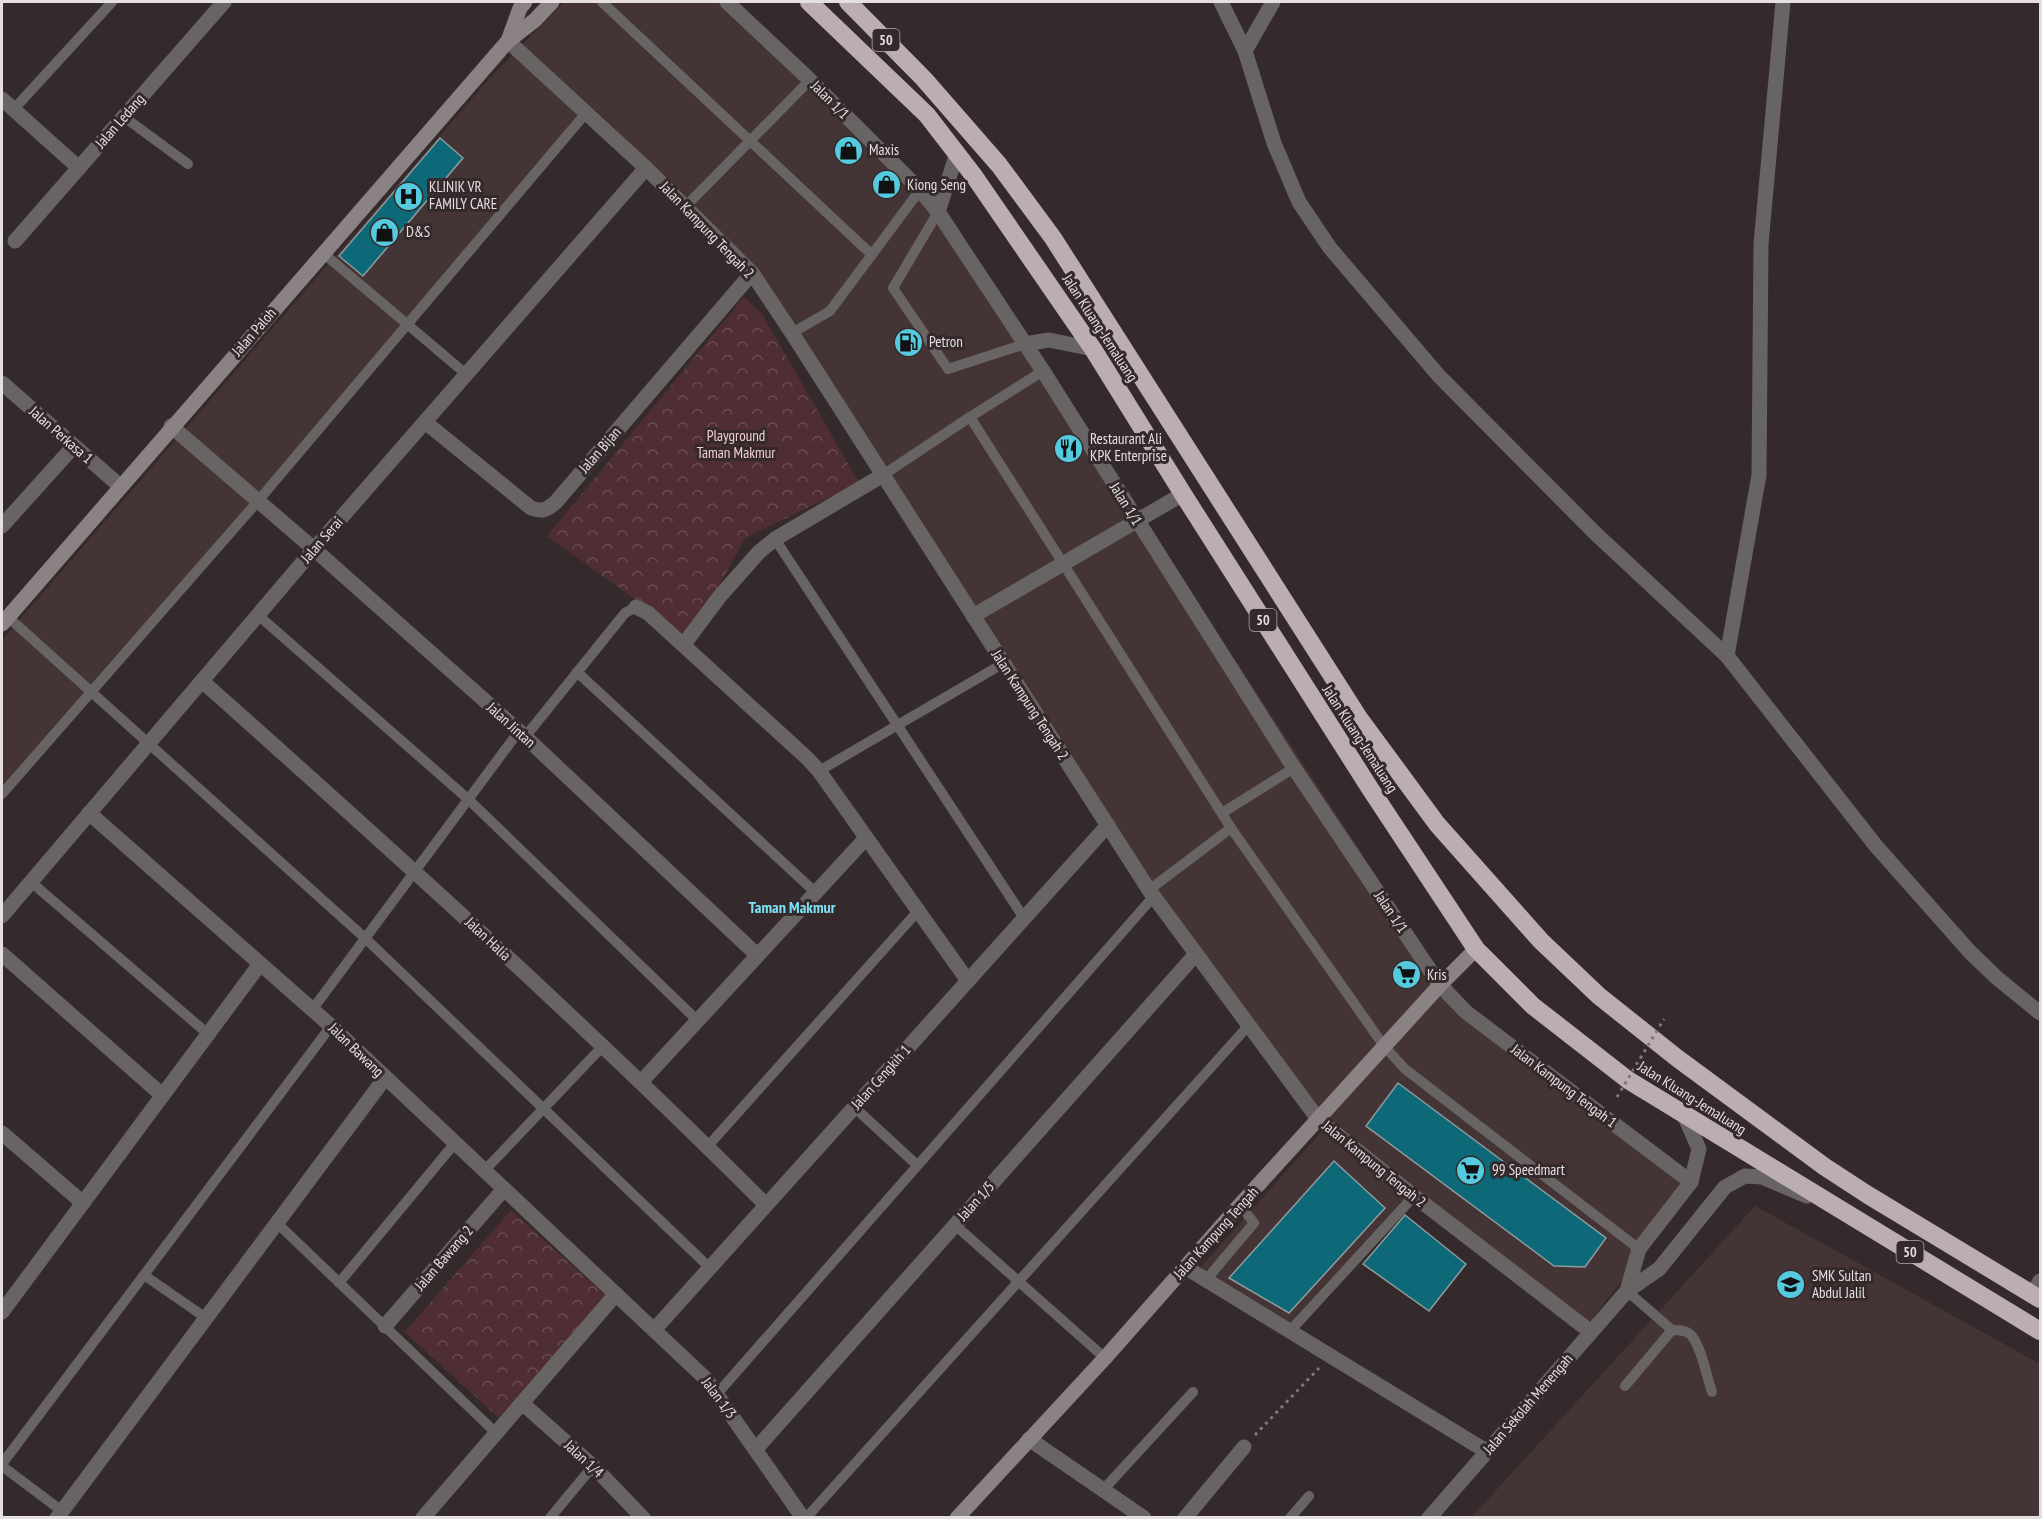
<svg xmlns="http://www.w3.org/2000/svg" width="2042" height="1519" viewBox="0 0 2042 1519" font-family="'PT Sans Narrow',sans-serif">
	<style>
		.built { fill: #453436 }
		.forest { fill: url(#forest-crowns) }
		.building { fill: #0d6877; stroke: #8f9c9f; stroke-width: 1.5 }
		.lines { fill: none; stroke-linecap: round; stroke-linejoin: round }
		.path { stroke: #817879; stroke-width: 3; stroke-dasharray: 3 4.5; stroke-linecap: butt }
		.lane { stroke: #696464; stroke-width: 10 }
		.street { stroke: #696464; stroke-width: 15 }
		.secondary { stroke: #8b8283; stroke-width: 15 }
		.highway { stroke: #bcaeb0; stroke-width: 18 }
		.path-bridge { stroke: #817879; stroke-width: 3; stroke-dasharray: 3 4.5; stroke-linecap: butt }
		.labels { text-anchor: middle; stroke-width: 6; stroke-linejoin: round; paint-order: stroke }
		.shield { fill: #352a2b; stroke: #b1a9aa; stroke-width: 1.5 }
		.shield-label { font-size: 14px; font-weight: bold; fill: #e6dfe0 }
		.street-label { font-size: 15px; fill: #e6dfe0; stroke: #352a2b }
		.poi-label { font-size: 15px; fill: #e6dfe0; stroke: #352a2b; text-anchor: start }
		.park-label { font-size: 15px; fill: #f5ced3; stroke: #352a2b }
		.neighbourhood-label { font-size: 16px; font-weight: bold; fill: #7be2f6; stroke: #352a2b }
	</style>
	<defs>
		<pattern id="forest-crowns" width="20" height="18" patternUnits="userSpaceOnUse" patternTransform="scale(1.5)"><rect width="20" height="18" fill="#4f2e33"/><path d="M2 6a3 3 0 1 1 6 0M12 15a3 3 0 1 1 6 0" fill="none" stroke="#684c50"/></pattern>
	</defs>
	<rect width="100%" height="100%" fill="#352a2b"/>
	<g class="built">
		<path d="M564,2H737L915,175L947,211L1154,536L1439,971L1472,1008L1700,1180L1580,1334L1413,1203L1299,1328L1199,1269L1331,1121L1316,1105L1152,882L789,314L756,269L651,163L595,110L243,525L2,801V640L490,78Z"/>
		<path d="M1755,1206L2040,1364V1517L1471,1518Z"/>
	</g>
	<g class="forest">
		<path d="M744,297L762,314L859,483L745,538L690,639L547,536Z"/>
		<path d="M511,1210L608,1298L499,1418L405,1332Z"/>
	</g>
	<g class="building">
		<path d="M440,138L463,158L363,276L339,256Z"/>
		<path d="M1398,1083L1606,1238L1585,1267L1554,1266L1366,1126Z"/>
		<path d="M1334,1161L1385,1208L1289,1313L1229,1278Z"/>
		<path d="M1405,1215L1466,1264L1429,1311L1363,1264Z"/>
	</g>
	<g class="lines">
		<path class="path" d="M1255,1435L1319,1368"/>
		<g class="lane">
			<path d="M602,2L872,255"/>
			<path d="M13,110L112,2"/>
			<path d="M124,117L188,164"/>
			<path d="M685,207L810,80"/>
			<path d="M938,212L893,288L948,369L1025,344"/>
			<path d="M323,253L466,374"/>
			<path d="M792,333L830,311L920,190"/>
			<path d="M970,417L1231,828L1384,1046L1405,1069L1639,1249"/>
			<path d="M883,475L970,417L1043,371"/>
			<path d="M775,539L1024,918"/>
			<path d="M258,615L468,799L697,1020"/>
			<path d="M8,617L365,938L710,1268"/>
			<path d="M577,672L815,892"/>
			<path d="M525,737L625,613L636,607"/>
			<path d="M819,771L1004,663"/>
			<path d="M2,794L258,501L586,113"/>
			<path d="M1222,813L1294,768"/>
			<path d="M31,882L208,1034"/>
			<path d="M1149,890L1231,828"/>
			<path d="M312,1010L519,731"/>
			<path d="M854,1107L917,1165"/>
			<path d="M708,1146L918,911"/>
			<path d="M484,1171L603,1046"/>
			<path d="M277,1223L496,1433"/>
			<path d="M955,1225L1105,1358"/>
			<path d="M144,1275L206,1318"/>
			<path d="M1206,1280L1254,1223L1240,1205"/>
			<path d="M339,1283L455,1143"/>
			<path d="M1627,1291L1672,1330C1679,1330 1685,1330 1690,1334C1701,1344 1707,1378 1712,1392"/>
			<path d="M1290,1331L1414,1196"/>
			<path d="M1625,1386L1672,1330"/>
			<path d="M717,1394L1154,896"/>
			<path d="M2,1464L331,1026"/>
			<path d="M2,1466L62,1511"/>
			<path d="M1103,1490L1193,1392"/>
			<path d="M550,1518L593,1466"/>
			<path d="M806,1518L1249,1025"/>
			<path d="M1290,1518L1309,1496"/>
		</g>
		<g class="street">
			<path d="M727,2L810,80L920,190L938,212L1043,371L1294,768L1440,985L1466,1012L1691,1182"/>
			<path d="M1221,2L1245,51L1274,143L1299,202L1330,248L1439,376L1596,534L1727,656L1876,846L1970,952L1997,978L2040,1013"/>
			<path d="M508,41L646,168L752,273L792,333L1149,890L1318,1119L1414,1196L1591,1332"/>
			<path d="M1245,51L1273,2"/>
			<path d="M2,99L79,168"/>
			<path d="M938,212L957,153"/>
			<path d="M15,241L224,2"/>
			<path d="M1025,344L1049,340L1093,349"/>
			<path d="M2,383L120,486"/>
			<path d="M425,422L531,508C542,512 546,510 555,503L752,273"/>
			<path d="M171,426L314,549L519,731L757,955"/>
			<path d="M2,526L74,446"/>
			<path d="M636,607L648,613L807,758L819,771L968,981"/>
			<path d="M973,616L1183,494"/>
			<path d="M684,644L720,596L759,552L775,539L883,475"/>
			<path d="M1727,656L1759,475L1761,244L1783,2"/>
			<path d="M202,681C394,852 584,1023 766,1205"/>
			<path d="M89,813L331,1026L706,1379L803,1518"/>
			<path d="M2,916L314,549L646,168"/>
			<path d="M2,954L162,1095"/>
			<path d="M641,1082L866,838"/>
			<path d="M2,1133L83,1203"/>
			<path d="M1185,1267L1486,1451"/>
			<path d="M1627,1291L1639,1249L1691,1182L1699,1149L1684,1115"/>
			<path d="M2032,1295L2040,1281"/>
			<path d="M2,1312L260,964"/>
			<path d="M385,1326L504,1189"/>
			<path d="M654,1330L1108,825"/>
			<path d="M522,1403L593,1466L643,1518"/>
			<path d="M1029,1439L1144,1518"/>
			<path d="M756,1449L1196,954"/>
			<path d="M57,1518L385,1078"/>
			<path d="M423,1518L616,1294"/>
			<path d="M1185,1518L1244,1447"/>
			<path d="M1429,1518L1627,1291L1659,1269L1725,1187L1745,1176L1762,1177L1807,1196"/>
		</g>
		<g class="secondary">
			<path d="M508,41L520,8L525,2"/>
			<path d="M2,624L508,41L535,20L552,2"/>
			<path d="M957,1518L1105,1358L1239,1206L1440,985L1476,949"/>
		</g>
		<g class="highway">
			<path d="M809,2L927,115L974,176L1093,349L1183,494L1371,790L1476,949L1533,1006L1628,1080L2040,1331"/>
			<path d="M848,2L924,79L999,165L1053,238L1359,718L1437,824L1541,941L1599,996L1677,1058L1825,1167L1868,1195L2040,1299"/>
		</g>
		<path class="path-bridge" d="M1617,1097L1664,1019"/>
	</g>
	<defs>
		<symbol id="shop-disc" viewBox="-11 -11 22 22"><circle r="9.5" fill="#55cadf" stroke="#352a2b"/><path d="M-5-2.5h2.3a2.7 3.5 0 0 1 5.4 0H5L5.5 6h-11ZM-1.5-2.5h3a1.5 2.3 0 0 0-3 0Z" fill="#111"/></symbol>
		<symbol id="hospital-disc" viewBox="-11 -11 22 22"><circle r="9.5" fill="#55cadf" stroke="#352a2b"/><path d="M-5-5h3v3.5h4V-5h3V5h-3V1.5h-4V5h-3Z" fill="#111"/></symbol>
		<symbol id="fuel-disc" viewBox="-11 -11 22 22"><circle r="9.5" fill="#55cadf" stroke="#352a2b"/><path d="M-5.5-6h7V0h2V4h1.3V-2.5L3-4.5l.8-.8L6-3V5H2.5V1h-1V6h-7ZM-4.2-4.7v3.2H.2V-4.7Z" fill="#111"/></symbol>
		<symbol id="restaurant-disc" viewBox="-11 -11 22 22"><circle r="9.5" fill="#55cadf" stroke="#352a2b"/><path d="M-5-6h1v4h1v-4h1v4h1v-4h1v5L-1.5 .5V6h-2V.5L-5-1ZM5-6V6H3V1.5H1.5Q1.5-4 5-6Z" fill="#111"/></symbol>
		<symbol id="supermarket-disc" viewBox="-11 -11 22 22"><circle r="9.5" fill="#55cadf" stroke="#352a2b"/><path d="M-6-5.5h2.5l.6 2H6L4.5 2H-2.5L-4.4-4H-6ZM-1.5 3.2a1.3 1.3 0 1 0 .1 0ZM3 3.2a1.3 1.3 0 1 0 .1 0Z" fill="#111"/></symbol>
		<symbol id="school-disc" viewBox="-11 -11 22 22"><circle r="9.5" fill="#55cadf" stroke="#352a2b"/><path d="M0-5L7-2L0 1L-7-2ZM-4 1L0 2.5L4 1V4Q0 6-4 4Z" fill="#111"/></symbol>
	</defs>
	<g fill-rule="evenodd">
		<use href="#shop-disc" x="832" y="134" width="33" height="33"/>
		<use href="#shop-disc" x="870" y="168" width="33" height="33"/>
		<use href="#hospital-disc" x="392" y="180" width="33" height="33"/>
		<use href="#shop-disc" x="368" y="216" width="33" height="33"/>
		<use href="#fuel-disc" x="892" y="326" width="33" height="33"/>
		<use href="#restaurant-disc" x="1052" y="432" width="33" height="33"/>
		<use href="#supermarket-disc" x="1390" y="958" width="33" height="33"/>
		<use href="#supermarket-disc" x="1454" y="1154" width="33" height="33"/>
		<use href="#school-disc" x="1774" y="1268" width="33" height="33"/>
	</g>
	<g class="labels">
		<g class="shield">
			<rect x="872.5" y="29" width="27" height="22" rx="4.5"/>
			<rect x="1249.5" y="609" width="27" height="22" rx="4.5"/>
			<rect x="1896.5" y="1241" width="27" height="22" rx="4.5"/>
		</g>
		<g class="shield-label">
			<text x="886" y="45">50</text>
			<text x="1263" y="625">50</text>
			<text x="1910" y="1257">50</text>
		</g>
		<g class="street-label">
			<text transform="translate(830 100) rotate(45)" y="5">Jalan 1/1</text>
			<text transform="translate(120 121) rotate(-49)" y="5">Jalan Ledang</text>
			<text transform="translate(707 230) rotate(46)" y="5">Jalan Kampung Tengah 2</text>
			<text transform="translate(1100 328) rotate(57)" y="5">Jalan Kluang-Jemaluang</text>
			<text transform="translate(254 332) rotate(-49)" y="5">Jalan Paloh</text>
			<text transform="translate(61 435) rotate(41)" y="5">Jalan Perkasa 1</text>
			<text transform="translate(600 450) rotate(-49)" y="5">Jalan Bijan</text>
			<text transform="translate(1126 504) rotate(58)" y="5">Jalan 1/1</text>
			<text transform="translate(322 540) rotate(-49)" y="5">Jalan Serai</text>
			<text transform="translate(1030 705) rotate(57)" y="5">Jalan Kampung Tengah 2</text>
			<text transform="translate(511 725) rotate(42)" y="5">Jalan Jintan</text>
			<text transform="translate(1360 739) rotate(57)" y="5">Jalan Kluang-Jemaluang</text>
			<text transform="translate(1391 912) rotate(56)" y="5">Jalan 1/1</text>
			<text transform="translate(488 939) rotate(43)" y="5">Jalan Halia</text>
			<text transform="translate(356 1050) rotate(44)" y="5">Jalan Bawang</text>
			<text transform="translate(881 1077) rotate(-48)" y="5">Jalan Cengkih 1</text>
			<text transform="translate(1564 1086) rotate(37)" y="5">Jalan Kampung Tengah 1</text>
			<text transform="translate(1692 1098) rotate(32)" y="5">Jalan Kluang-Jemaluang</text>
			<text transform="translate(1374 1164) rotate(39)" y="5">Jalan Kampung Tengah 2</text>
			<text transform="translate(976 1201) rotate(-48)" y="5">Jalan 1/5</text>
			<text transform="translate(1216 1233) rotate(-48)" y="5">Jalan Kampung Tengah</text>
			<text transform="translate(444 1258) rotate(-49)" y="5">Jalan Bawang 2</text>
			<text transform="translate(719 1398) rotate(53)" y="5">Jalan 1/3</text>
			<text transform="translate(1528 1404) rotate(-49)" y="5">Jalan Sekolah Menengah</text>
			<text transform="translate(584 1459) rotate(43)" y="5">Jalan 1/4</text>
		</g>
		<g class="poi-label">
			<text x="869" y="155">Maxis</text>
			<text x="907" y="190">Kiong Seng</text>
			<text x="429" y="192">KLINIK VR<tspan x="429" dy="17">FAMILY CARE</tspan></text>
			<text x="406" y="237">D&amp;S</text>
			<text x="929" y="347">Petron</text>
			<text x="1090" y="444">Restaurant Ali<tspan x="1090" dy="17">KPK Enterprise</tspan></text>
			<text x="1427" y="980">Kris</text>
			<text x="1492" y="1175">99 Speedmart</text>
			<text x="1812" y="1281">SMK Sultan<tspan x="1812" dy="17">Abdul Jalil</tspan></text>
		</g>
		<g class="park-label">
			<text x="736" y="441">Playground<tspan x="736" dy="17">Taman Makmur</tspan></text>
		</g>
		<g class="neighbourhood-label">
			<text x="792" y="913">Taman Makmur</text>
		</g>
	</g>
	<rect width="2042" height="1519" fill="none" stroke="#e6dfe0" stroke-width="6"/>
</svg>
